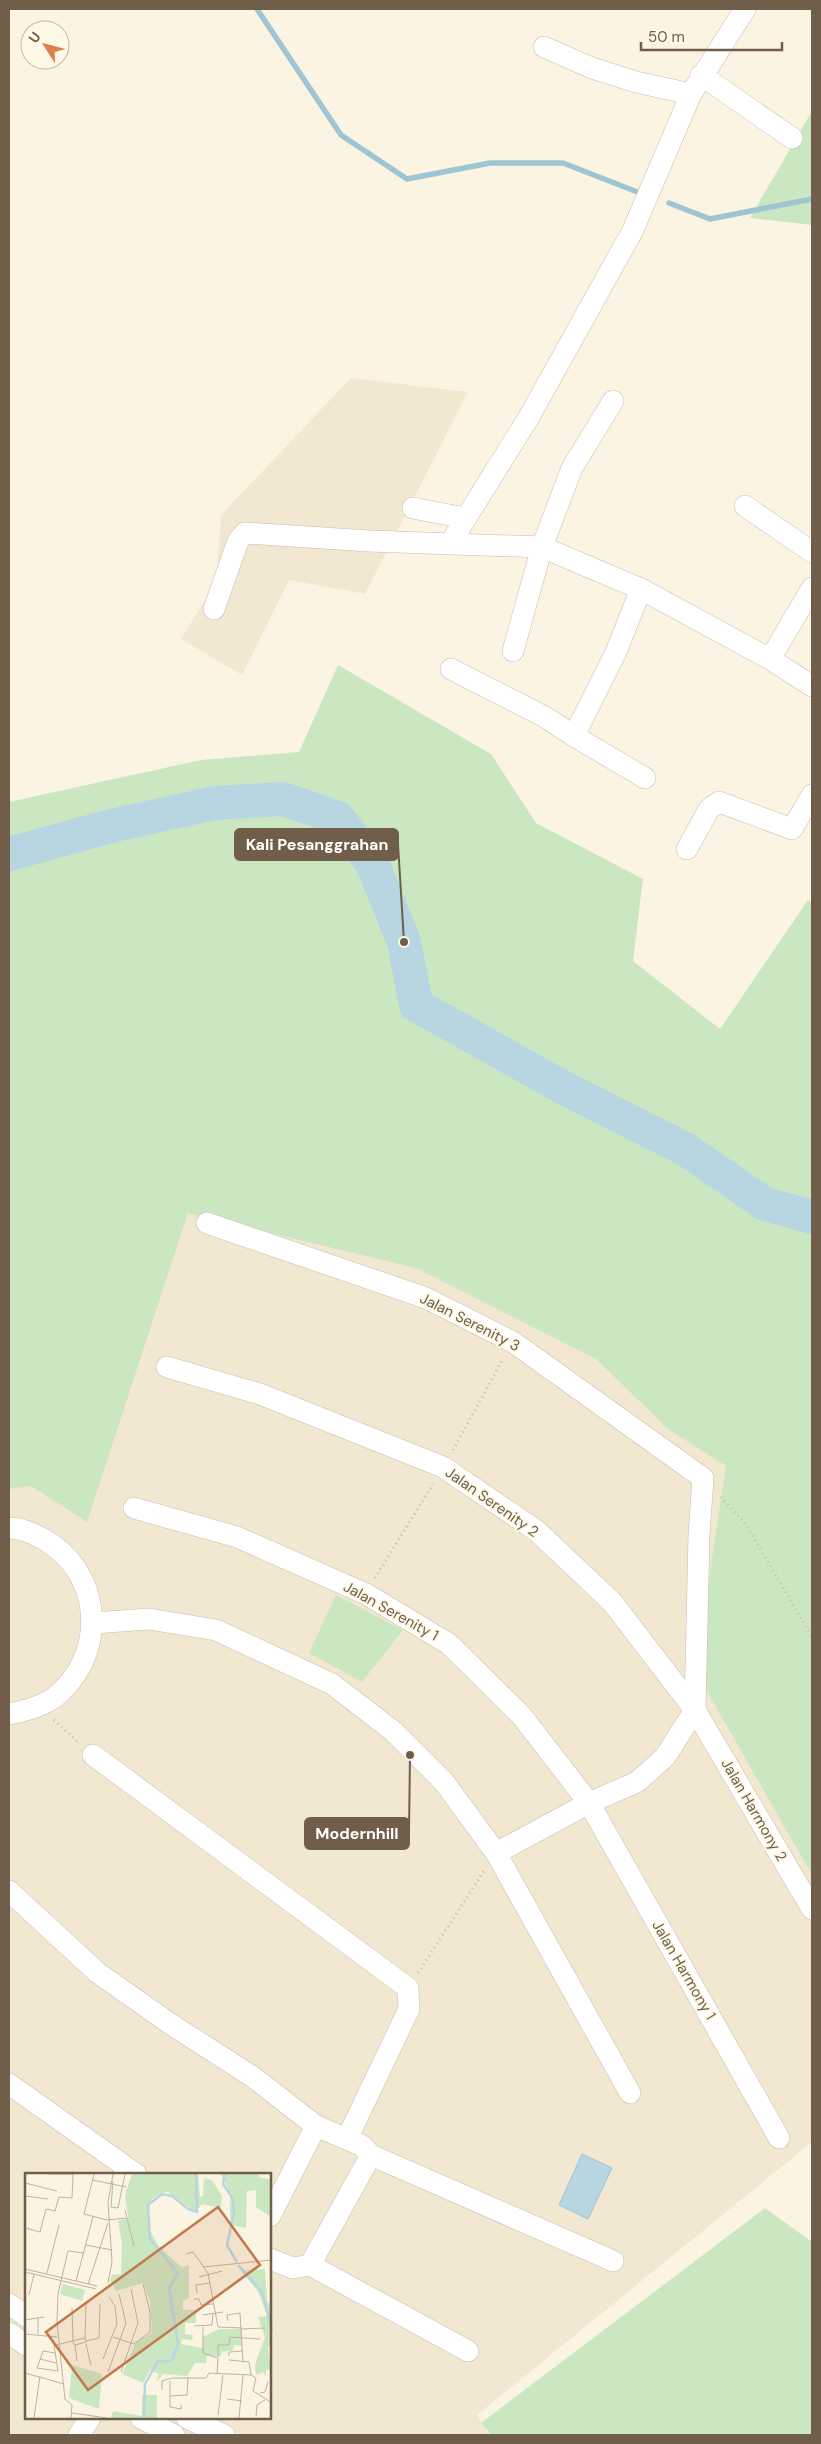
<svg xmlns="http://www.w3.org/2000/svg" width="821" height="2444" viewBox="0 0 821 2444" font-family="'DM Sans',sans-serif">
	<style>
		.residential { fill: #f2e7d1; fill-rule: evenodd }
		.green { fill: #cbe7c2 }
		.water { fill: #b8d6e2; stroke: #9fc4d4 }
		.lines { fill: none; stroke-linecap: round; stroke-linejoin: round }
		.stream { stroke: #9fc4d4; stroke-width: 5.5 }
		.river { stroke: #b8d6e2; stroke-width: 34 }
		.minor-casing { stroke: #cabda9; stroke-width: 22 }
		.path { stroke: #d3ba9f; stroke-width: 3; stroke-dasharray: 1 4; stroke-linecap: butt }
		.minor { stroke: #fff; stroke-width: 21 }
		.labels { text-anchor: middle; stroke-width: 4; stroke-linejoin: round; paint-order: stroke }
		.street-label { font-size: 15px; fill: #705d4a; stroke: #fef8e7 }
		.inset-river { fill: none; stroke: #b8d6e2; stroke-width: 2.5 }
		.inset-road { fill: none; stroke: #bfb3a0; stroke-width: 1 }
		.view { fill: #c2794c; fill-opacity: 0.15; stroke: #c2794c; stroke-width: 2.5 }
		.inset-edge { fill: none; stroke: #705d4a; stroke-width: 2.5 }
		.leader { fill: none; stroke: #705d4a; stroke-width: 2 }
		.callout-dot { fill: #705d4a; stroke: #fef8e7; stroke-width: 2 }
		.callout { fill: #705d4a; stroke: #705d4a; stroke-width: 2 }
		.callout-label { font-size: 16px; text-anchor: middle; font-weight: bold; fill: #fff }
	</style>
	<rect width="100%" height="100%" fill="#fbf4e2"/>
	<g class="residential">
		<path d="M351,378L468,392L365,594L289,580L242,675L181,639L216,582L221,515Z"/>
		<path d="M141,1131L812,1368V2142L477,2415L489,2435H9V1235ZM26,2174H270V2418H26Z"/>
	</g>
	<g class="green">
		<path d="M812,111V225L750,218Z"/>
		<path d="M338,665L491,754L536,823L643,879L633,961L720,1029L808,900L812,903V1875L695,1670L726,1466L668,1429L596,1359L416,1268L188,1213L87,1522L31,1486L9,1489V802L201,760L299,752Z"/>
		<path d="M336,1595L403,1630L362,1682L309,1653Z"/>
		<path d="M765,2208L812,2242V2435H491L481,2423Z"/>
	</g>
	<path class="water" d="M582,2154L612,2168L588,2219L559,2205Z"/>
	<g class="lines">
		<g class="stream">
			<path d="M257,9L341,135L407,179L490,163H563L640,193"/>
			<path d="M669,203L710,219L812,199"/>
		</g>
		<path class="river" d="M9,854L115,825L215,803L283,799L338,818L372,863L404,942L416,1005L564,1088L685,1149L765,1204L812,1217"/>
		<defs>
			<g id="minor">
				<path d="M544,47L592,68L636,82L691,94"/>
				<path d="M701,75L792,138"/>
				<path d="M745,506L812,552"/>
				<path d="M413,508L465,518"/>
				<path d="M451,542L529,417L633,230L691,94L745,9"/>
				<path d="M641,589L616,652L574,736L645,778"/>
				<path d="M214,609L238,541L245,533L369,541L542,547L641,589L770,659L812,686"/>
				<path d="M513,651L542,547L572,468L613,401"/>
				<path d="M770,659L812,588"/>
				<path d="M451,669L545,717L574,736"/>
				<path d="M687,849L709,809L719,802L792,829L812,795"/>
				<path d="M207,1223L426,1298L513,1342L703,1478L699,1535L695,1710L665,1757L637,1782L589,1803L496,1853"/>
				<path d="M167,1367L260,1394L443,1467L537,1531L612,1602L695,1710L812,1909"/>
				<path d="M134,1508L237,1537L366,1594L449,1644L521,1715L589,1803L779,2138"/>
				<path d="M9,1528C24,1528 42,1537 54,1546C104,1583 104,1658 55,1697C41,1707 25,1711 9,1714"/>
				<path d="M93,1623L149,1619L216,1630L332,1684L393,1731L444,1782L496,1853L630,2093"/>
				<path d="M93,1755L408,1988L409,2009L347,2139"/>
				<path d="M9,1891L98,1973L172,2025L253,2077L316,2126"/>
				<path d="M9,2084L136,2174"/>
				<path d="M371,2155L613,2261"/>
				<path d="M270,2216L316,2126L361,2145L371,2155L310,2265L293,2268L270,2259"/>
				<path d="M310,2265L468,2351"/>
				<path d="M9,2304L26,2316"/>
				<path d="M9,2333L26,2345"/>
				<path d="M141,2418L174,2435"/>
				<path d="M187,2418L224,2435"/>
				<path d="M79,2435L90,2418"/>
			</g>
		</defs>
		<use href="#minor" class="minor-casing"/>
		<g class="path">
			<path d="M453,1450L503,1359"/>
			<path d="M721,1497L747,1526L812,1637"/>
			<path d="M375,1578L433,1484"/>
			<path d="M54,1720L79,1743"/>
			<path d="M418,1973L484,1871"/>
		</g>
		<use href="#minor" class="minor"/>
	</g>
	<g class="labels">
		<g class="street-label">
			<text transform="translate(470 1322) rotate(27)" y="5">Jalan Serenity 3</text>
			<text transform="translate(492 1502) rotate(35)" y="5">Jalan Serenity 2</text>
			<text transform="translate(391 1611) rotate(29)" y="5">Jalan Serenity 1</text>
			<text transform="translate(754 1810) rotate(60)" y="5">Jalan Harmony 2</text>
			<text transform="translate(684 1970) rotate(60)" y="5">Jalan Harmony 1</text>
		</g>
	</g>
	<g transform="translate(25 2173)">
		<rect width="246" height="246" fill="#fbf4e2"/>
		<path d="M107,1H173L175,24L178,23L179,5L187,7L197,23L196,35L177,31L170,39L143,19L137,20L127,26L124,35V56L133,72L156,94L164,92V125L158,128V137H171V150H160V161L168,162L167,167L157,166L156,171L177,175L178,164L186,160L195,156H217V173L209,172L208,177L197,179L196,183H182L181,190H170L162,203L138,201L131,210L134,201L125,197L118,210L97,201L111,169L127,160L125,128L118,110L91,118L85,107L87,102L96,101L97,71L93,48L103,45L100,22ZM196,1H233L234,4L246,7V44L231,34V17L222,18L221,55L205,52V20ZM240,96L242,128L247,135L246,174H243L246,197H241V204L238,199L231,202L230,191L240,164L233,144L242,143L233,118L216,98ZM38,111L60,117L57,128L35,121ZM47,192L77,201L74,236L44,225ZM117,222H132V245H86L88,238L117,243Z" fill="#cbe7c2"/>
		<path class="inset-river" d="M200,1L198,11L208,26L209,40L202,72L212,89M213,92L237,119L247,157M119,245L120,211L133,188H145L148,185L153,171L144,115L153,100L125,66L123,32L137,21L147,23L163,36L172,39L171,1"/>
		<path class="inset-road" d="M24,1H48M69,1L59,41L82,47L101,45M68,7L101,14M88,8L86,34L93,35L100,1M0,10L32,18M0,23L23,26M100,37L109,73M0,55L15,59L21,36L30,38L34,24L47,25L48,1M61,72L87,77M43,78L33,121L32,149L40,226L47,232L46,245M43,78L59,80M161,81L168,79L183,100L193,154L217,155M178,94L247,87M0,96L72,113M0,99L71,116M22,100L34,52M174,104L197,98M51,108L68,44M83,110L87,89L83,29L88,1M63,111L83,50M172,120L171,112L185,110M4,122L9,101M169,126H174L176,132L188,131M47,135L48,169M178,142L198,139M0,147L19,144M203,148L202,142L215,140L218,189M169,153L187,152L188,141M178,154V180L193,185L192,201M217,156L240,155M0,161L32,164M13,161V144M26,164L29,172L33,198L12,195L18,178L30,180M88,164L109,171L125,159V139L118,111M60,165L61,130M61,168L74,165L75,131M61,171L66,193M31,172L60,165L61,169L50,172L48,169M50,172L52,188M204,183V179L218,178M193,184V172H204L205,164L235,166M15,186L31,190M78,186L92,151L90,133L84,124M204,187L224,189L226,202M83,199L101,150L94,121M96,199L113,150L106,116M0,200L39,211M145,208V234L156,236V232M137,217V208L147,205H181L184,200L226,202L231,205L228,218L247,230M235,220L240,219L243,209M145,223L162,222L163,204M202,226L217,228M47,240L82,245M193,242L198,202M231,243L232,232L240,227M9,245L15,203M214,245L218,202"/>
		<path class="view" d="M193,34L235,92L63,217L21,159Z"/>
		<rect width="246" height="246" class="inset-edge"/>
	</g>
	<path class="leader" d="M404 942L398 844M410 1755L409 1833"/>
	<g class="callout-dot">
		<circle cx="404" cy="942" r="5"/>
		<circle cx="410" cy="1755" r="5"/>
	</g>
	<g class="callout">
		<rect x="235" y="829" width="163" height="31" rx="5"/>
		<rect x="305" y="1818" width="104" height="31" rx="5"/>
	</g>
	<g class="callout-label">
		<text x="317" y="850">Kali Pesanggrahan</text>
		<text x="357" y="1839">Modernhill</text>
	</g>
	<rect width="821" height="2444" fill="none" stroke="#705d4a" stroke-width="20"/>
	<g transform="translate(45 45) rotate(306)"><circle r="24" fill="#fef8e7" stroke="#c5baa8"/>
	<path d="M0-4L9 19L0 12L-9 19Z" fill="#de824d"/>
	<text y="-8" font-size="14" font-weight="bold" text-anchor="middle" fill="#705d4a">U</text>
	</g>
	<path d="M641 42v8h141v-8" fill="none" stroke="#705d4a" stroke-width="2.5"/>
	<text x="648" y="42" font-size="15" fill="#705d4a" stroke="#fef8e7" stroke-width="4" paint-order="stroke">50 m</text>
</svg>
